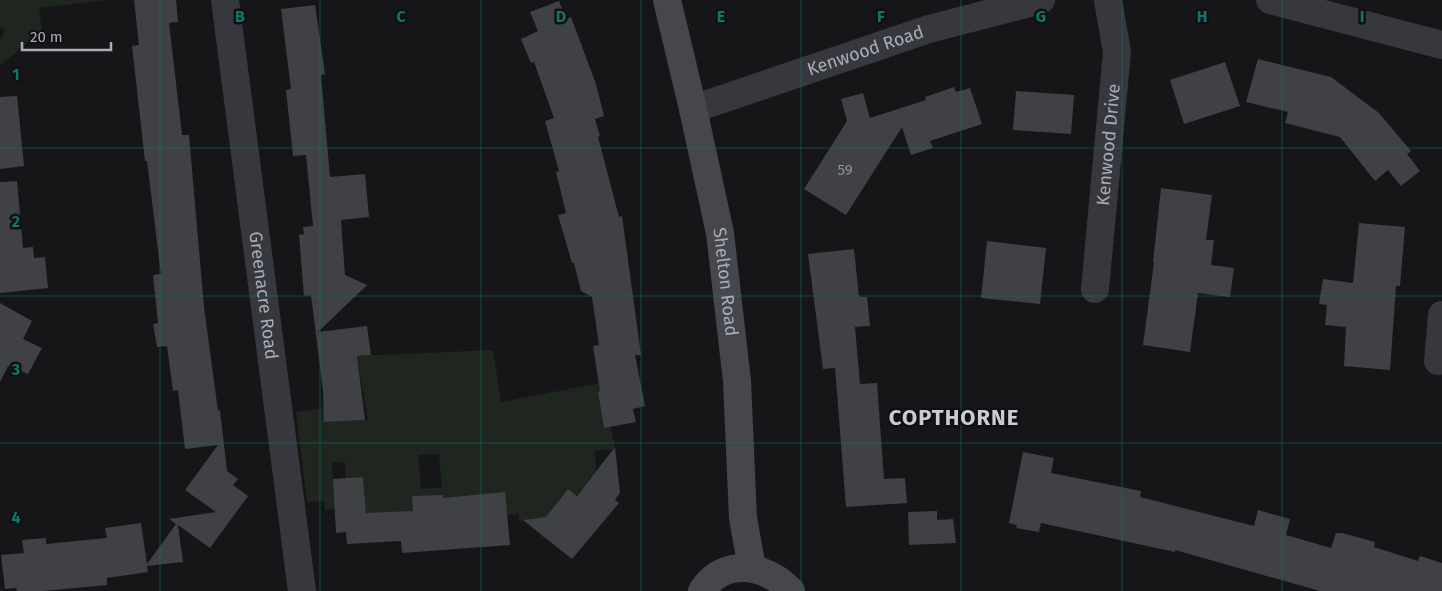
<svg xmlns="http://www.w3.org/2000/svg" width="1442" height="591" viewBox="0 0 1442 591" font-family="'Fira Sans',sans-serif">
	<style>
		.green { fill: #1e261f; fill-rule: evenodd }
		.building { fill: #404145 }
		.lines { fill: none; stroke-linecap: round; stroke-linejoin: round }
		.street { stroke: #37383d; stroke-width: 28 }
		.secondary { stroke: #45474d; stroke-width: 28 }
		.grid { fill: none; stroke: #0f766e; stroke-width: 1; stroke-opacity: 0.55 }
		.labels { text-anchor: middle; stroke-width: 5; stroke-linejoin: round; paint-order: stroke }
		.number-label { font-size: 15px; fill: #8e929b }
		.street-label { font-size: 18px; fill: #a8adb8; stroke: #111113 }
		.district-label { font-size: 22px; font-weight: bold; letter-spacing: 1px; fill: #c9ccd4; stroke: #111113 }
		.grid-label { font-size: 16px; text-anchor: middle; font-weight: bold; fill: #0f766e; stroke: #111113; stroke-width: 5; stroke-linejoin: round; paint-order: stroke }
	</style>
	<rect width="100%" height="100%" fill="#161618"/>
	<g class="green">
		<path d="M0,0H106L39,8L42,30L0,66V41L5,30L0,28Z"/>
		<path d="M493,350L501,402L600,383L602,391L598,392L604,427H611L615,449L595,451L596,471L577,495L568,489L557,502L566,509L542,539L539,518L519,521V514L507,515L452,530L412,496L413,512L366,513L363,477L346,478L345,462L332,463L335,509L325,510L324,501L307,502L296,412L324,408L325,422L368,420L357,356ZM439,454L442,487L421,489L418,455Z"/>
	</g>
	<g class="building">
		<path d="M134,0H176L178,22L169,23L182,135H189L204,307L218,411L220,410L227,471L238,479L233,485L248,496L210,548L178,525L183,562L147,566L148,572L107,578V585L43,591H17L16,588L5,589L1,555L24,553L22,540L46,538V544L107,538L105,528L141,523L147,564L176,524L169,519L216,512L185,490L218,445L185,449L178,390L173,391L167,346L157,347L153,324L158,323L153,275L161,274L147,161H145L132,46L139,45Z"/>
		<path d="M559,1L566,19L571,17L596,84L604,116L595,119L600,136L598,137L619,217L622,216L641,355H635L645,406L633,409L636,422L604,428L598,392L600,391L593,346L599,345L592,297L581,291L574,263H572L558,215L566,213L556,172L559,171L545,121L554,118L534,62L531,63L521,39L538,31L530,12Z"/>
		<path d="M315,5L325,74L321,75L330,177L365,174L369,217L341,220L345,275L367,285L318,332L367,326L371,355L357,356L365,420L324,422L323,390L311,295L304,296L299,235L304,234L303,227L313,226L306,155L293,156L286,90L291,89L281,9Z"/>
		<path d="M1258,59L1331,77L1379,113L1411,151L1407,154L1420,171L1401,186L1388,170L1375,181L1340,137L1285,123L1288,112L1246,102Z"/>
		<path d="M1225,62L1240,106L1184,124L1170,80Z"/>
		<path d="M954,87L956,92L970,88L982,124L930,141L933,148L911,155L902,127L846,215L804,189L847,121L841,99L863,93L870,118L926,100L925,97Z"/>
		<path d="M1016,91L1074,95L1071,134L1013,130Z"/>
		<path d="M17,96L24,166L0,169V97Z"/>
		<path d="M17,181L23,248L33,247L34,258L45,257L48,288L0,293V182Z"/>
		<path d="M1161,188L1212,195L1206,240H1214L1211,265L1234,268L1230,297L1198,293L1190,352L1143,345L1154,262H1153Z"/>
		<path d="M1359,223L1405,227L1400,286H1396L1390,370L1344,366L1346,327L1325,325L1327,305L1319,304L1323,279L1353,283Z"/>
		<path d="M987,241L1046,248L1040,304L981,298Z"/>
		<path d="M854,249L859,297H867L870,326L855,327L860,384L877,383L884,479L905,478L907,503L846,507L835,368L823,369L808,254Z"/>
		<path d="M0,303L32,321L23,339L42,348L28,374L8,366L0,382Z"/>
		<path d="M615,447L620,493L615,500L619,503L572,559L523,520L546,517L568,489L577,496Z"/>
		<path d="M1023,452L1054,458L1051,473L1141,491L1140,497L1254,526L1258,510L1290,519L1286,535L1331,548L1336,533H1342L1375,542L1374,547L1418,561L1420,556L1442,563V591H1320L1175,550V552L1041,523L1039,532L1016,528L1017,525L1009,523Z"/>
		<path d="M363,477L366,513L413,511L412,496L443,495V498L505,492L510,545L402,553L401,541L347,544L346,532L336,533L333,479Z"/>
		<path d="M937,511V520L953,519L956,543L909,545L908,512Z"/>
	</g>
	<g class="lines">
		<g class="street">
			<path id="s1" d="M225,0L302,591"/>
			<path d="M1270,0L1442,45"/>
			<path id="s2" d="M693,109L929,29L1041,0"/>
			<path id="s3" d="M1095,289L1117,52L1108,0"/>
			<path d="M1438,361L1442,315"/>
		</g>
		<g class="secondary">
			<path id="s4" d="M667,0L693,109L720,233L737,381L743,518L752,568"/>
			<path d="M702,591C724,556 767,565 791,591"/>
		</g>
	</g>
	<path class="grid" d="M160,0V591M320,0V591M481,0V591M641,0V591M801,0V591M961,0V591M1122,0V591M1282,0V591M0,148H1442M0,296H1442M0,443H1442"/>
	<g class="labels">
		<g class="number-label">
			<text x="845" y="175">59</text>
		</g>
		<g class="street-label">
			<text dy="6" stroke="none"><textPath href="#s2" startOffset="182">Kenwood Road</textPath></text>
			<text dy="6" stroke="none"><textPath href="#s3" startOffset="145">Kenwood Drive</textPath></text>
			<text dy="6" stroke="none"><textPath href="#s4" startOffset="288">Shelton Road</textPath></text>
			<text dy="6" stroke="none"><textPath href="#s1" startOffset="298">Greenacre Road</textPath></text>
		</g>
		<g class="district-label">
			<text x="954" y="425">COPTHORNE</text>
		</g>
	</g>
	<g class="grid-label">
		<text x="240" y="22">B</text>
		<text x="401" y="22">C</text>
		<text x="561" y="22">D</text>
		<text x="721" y="22">E</text>
		<text x="881" y="22">F</text>
		<text x="1041" y="22">G</text>
		<text x="1202" y="22">H</text>
		<text x="1362" y="22">I</text>
		<text x="16" y="80">1</text>
		<text x="16" y="227">2</text>
		<text x="16" y="375">3</text>
		<text x="16" y="523">4</text>
	</g>
	<path d="M22 42v8h89v-8" fill="none" stroke="#a8adb8" stroke-width="2.5"/>
	<text x="30" y="42" font-size="15" fill="#a8adb8" stroke="#111113" stroke-width="4" paint-order="stroke">20 m</text>
</svg>
